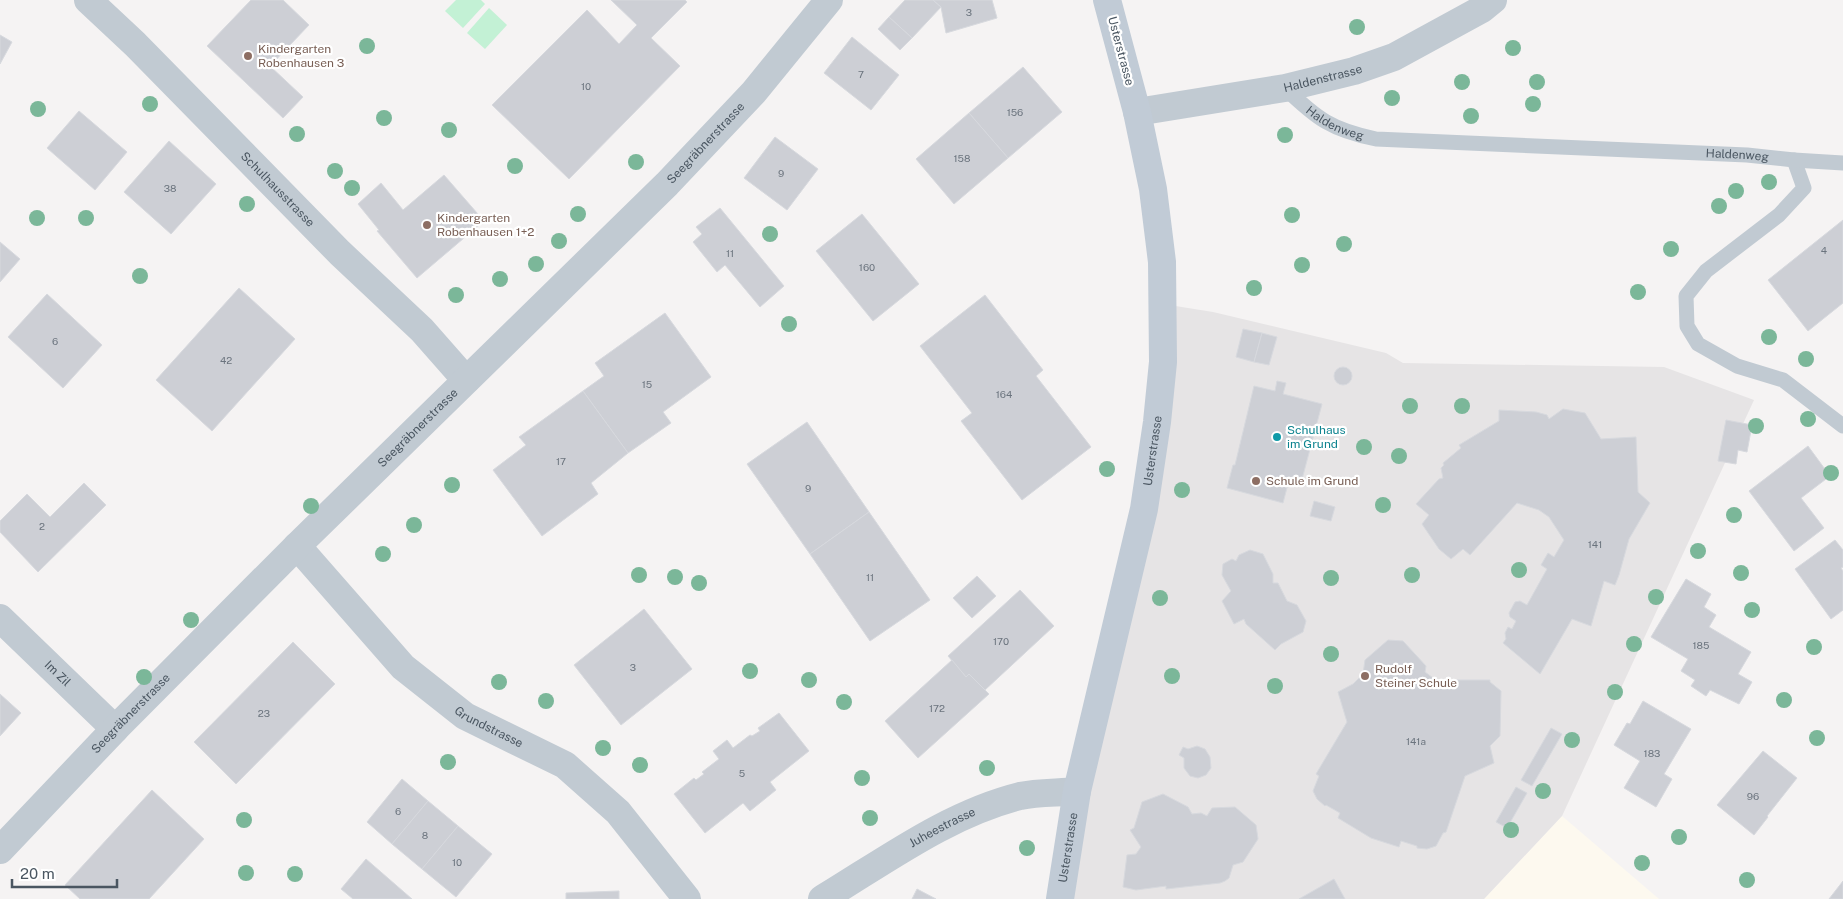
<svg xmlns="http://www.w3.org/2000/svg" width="1843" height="899" viewBox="0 0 1843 899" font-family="'Public Sans',sans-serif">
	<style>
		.commercial { fill: #fdf9ef }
		.education { fill: #e6e4e5 }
		.green { fill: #c3f1d5 }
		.building { fill: #cdcfd5; stroke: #d7d9de }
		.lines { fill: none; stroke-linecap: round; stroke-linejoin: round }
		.service { stroke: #c1cad2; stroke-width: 15 }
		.minor { stroke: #c1cad2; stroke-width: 28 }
		.tertiary { stroke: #c1cad2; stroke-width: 28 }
		.secondary { stroke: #c1cbd6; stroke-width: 28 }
		.tree { fill: #7bb799 }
		.education-dot { fill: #8d6e63; stroke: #fff; stroke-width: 2 }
		.culture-dot { fill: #0f9aa8; stroke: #fff; stroke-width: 2 }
		.labels { text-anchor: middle; stroke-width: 4.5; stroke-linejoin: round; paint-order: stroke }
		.number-label { font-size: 10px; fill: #6b747e }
		.education-label { font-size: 12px; fill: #785e54; stroke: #fff; text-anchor: start }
		.street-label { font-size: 12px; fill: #4a5661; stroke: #fff }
		.culture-label { font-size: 12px; fill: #0d838f; stroke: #fff; text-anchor: start }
	</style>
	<rect width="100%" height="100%" fill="#f5f3f3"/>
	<path class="commercial" d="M1562,816L1659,899H1484Z"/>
	<path class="education" d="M1163,304L1213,312L1386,353L1403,363L1664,367L1754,400L1562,816L1484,899H1060L1133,554Z"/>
	<g class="green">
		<path d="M456,0H481L485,4L463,28L445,11Z"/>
		<path d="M489,8L507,25L485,49L467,33Z"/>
	</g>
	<g class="building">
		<path d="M251,0H283L309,25L270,66L303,97L283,118L207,46Z"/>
		<path d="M611,0H685L687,2L651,38L680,66L569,179L492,105L587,10L619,44L637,25Z"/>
		<path d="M905,0H933L941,7L912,38L889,17Z"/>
		<path d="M933,0H992L997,18L946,33L941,7Z"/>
		<path d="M889,17L912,38L900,50L878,29Z"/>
		<path d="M0,35L12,42L0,64Z"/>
		<path d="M852,37L899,75L871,110L824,73Z"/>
		<path d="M1023,67L1062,112L1008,158L969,113Z"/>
		<path d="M79,111L127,152L95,190L47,148Z"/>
		<path d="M969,113L1008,158L954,204L916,159Z"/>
		<path d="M775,137L818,169L787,210L744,178Z"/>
		<path d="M169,141L216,184L171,234L124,192Z"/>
		<path d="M444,175L484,221L417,278L377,231L379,230L358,204L381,183L403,210Z"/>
		<path d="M720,208L784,286L760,307L725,265L717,272L693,242L702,234L696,227Z"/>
		<path d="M862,214L919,284L873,321L816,251Z"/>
		<path d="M1843,220V303L1808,331L1768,280Z"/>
		<path d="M0,242L20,259L0,282Z"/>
		<path d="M239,288L295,339L212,431L156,380Z"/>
		<path d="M47,294L102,345L63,388L8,337Z"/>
		<path d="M985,295L1043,370L1036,376L1091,447L1022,500L961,421L972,413L920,346Z"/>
		<path d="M665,313L711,377L663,412L671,423L628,453L583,391L604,376L595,363Z"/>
		<path d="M1243,329L1262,333L1254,362L1236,357Z"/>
		<path d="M1262,333L1277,337L1269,365L1254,362Z"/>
		<circle cx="1343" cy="376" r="9"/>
		<path d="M1277,381L1286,383L1283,394L1322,404L1301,483L1289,480L1283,503L1227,488L1233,465H1235L1254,386L1275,391Z"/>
		<path d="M583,391L628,453L591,483L598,494L542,536L493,470L526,445L519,437Z"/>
		<path d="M1563,409L1585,413L1601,439L1636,437L1638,492L1650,503L1629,539L1619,575L1615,585L1604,581L1591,626L1572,619L1540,674L1503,643L1506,639L1505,633L1508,627L1512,629L1516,621L1510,617L1509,613L1515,602L1520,601L1527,605L1547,569L1541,565L1548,553L1554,557L1564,540L1549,517L1539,510L1517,503L1470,555L1463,549L1451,559L1439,549L1422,524L1429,515L1416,504L1439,479L1443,478L1441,468L1444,465L1443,463L1461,448L1459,445L1499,421V410L1536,412L1547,415L1549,419Z"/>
		<path d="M1726,420L1752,425L1747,452L1738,450L1736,464L1718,461Z"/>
		<path d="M807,422L869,512L810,554L747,464Z"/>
		<path d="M1808,446L1830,476L1801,498L1824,528L1794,551L1749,491Z"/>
		<path d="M84,483L106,505L38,572L0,532V521L27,494L50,517Z"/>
		<path d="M1314,501L1335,507L1331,521L1310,516Z"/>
		<path d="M869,512L930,600L870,641L810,554Z"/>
		<path d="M1835,540L1843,550V567L1841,568L1843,571V610L1831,619L1795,569Z"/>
		<path d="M1250,550L1263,554L1273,574V583H1278L1287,601L1297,605L1306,621L1303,632L1281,644L1275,650L1246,624L1244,619L1234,624L1222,601L1231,591L1222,575L1223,564L1232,559L1236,561L1239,555Z"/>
		<path d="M977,576L996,596L972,618L953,598Z"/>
		<path d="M1686,579L1711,594L1704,607L1716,615L1709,627L1751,652L1738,674L1752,682L1739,704L1710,690L1706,696L1691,686L1695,680L1681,671L1688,659L1651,637Z"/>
		<path d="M1020,590L1054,626L985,690L969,674L966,677L948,656Z"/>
		<path d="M644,609L692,669L621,725L574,665Z"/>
		<path d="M1388,640L1403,641L1426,666L1425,672L1437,681L1452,684L1455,680H1490V682L1501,691L1500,736L1490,746L1494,763L1465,776L1446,832L1443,833L1436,846L1427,849L1417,848V846L1401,841L1399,847L1371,838L1338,818L1340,813L1326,805L1325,806L1317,799L1313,791L1319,776L1316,774L1347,722L1338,692L1353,684L1363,674L1365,660Z"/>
		<path d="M293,642L335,684L236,784L194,742Z"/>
		<path d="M952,660L966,677L969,674L989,694L918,758L885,721Z"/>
		<path d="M0,694L21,713L0,736Z"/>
		<path d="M1643,701L1691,729L1664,774L1672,779L1656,807L1624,788L1640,761L1614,745L1627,723L1630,724Z"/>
		<path d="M779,713L809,751L770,782L776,790L750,811L743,803L705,833L674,794L694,778L696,780L704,774L702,772L719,759L713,751L727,740L733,748L750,735L752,736L760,731L758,728Z"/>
		<path d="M1551,728L1562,734L1532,786L1521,780Z"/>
		<path d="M1197,746L1205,749L1210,757L1211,768L1206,775L1198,778L1190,776L1184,768V758L1179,755L1183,747L1188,749Z"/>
		<path d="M1763,751L1797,778L1767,816L1768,817L1754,835L1717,805Z"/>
		<path d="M402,779L428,801L392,844L367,822Z"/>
		<path d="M1516,787L1527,793L1507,828L1496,822Z"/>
		<path d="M152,790L204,839L149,899H80L65,885Z"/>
		<path d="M1163,794L1188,807L1192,814L1201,813L1207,816L1212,808L1235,807L1256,825L1258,839L1243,862L1233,865L1229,878L1225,881L1220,883L1166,889V886L1136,890L1123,887L1127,855L1136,854L1141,847L1130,830L1134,828L1142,802Z"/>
		<path d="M428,801L458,826L422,869L392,844Z"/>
		<path d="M458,826L492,854L456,897L422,869Z"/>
		<path d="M366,859L412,899H353L341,889Z"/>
		<path d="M1334,879L1345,899H1299Z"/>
		<path d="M1843,881V899H1829Z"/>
		<path d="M917,889L936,899H912Z"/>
		<path d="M619,891V899H566V893Z"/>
	</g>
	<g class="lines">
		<g class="service">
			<path id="s1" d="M1285,88C1317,119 1332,130 1376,139L1747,155L1794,160L1804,188L1779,215L1706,271L1686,296L1687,326L1698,344L1737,366L1783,380L1843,426"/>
			<path d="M1794,160L1843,163"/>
		</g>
		<g class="minor">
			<path id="s2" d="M88,0L135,44L340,253L422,330L466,380"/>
			<path id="s3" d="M297,546L403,667L465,716L565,765L618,812L687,899"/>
			<path id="s4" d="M0,618L115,729"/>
			<path id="s5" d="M822,899C885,861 948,814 1020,796C1038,792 1059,793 1077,791"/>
		</g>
		<g class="tertiary">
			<path id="s6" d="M1137,112L1285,88L1354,71L1394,57L1482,9L1493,0"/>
			<path id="s7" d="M0,850L115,729L297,546L667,184L754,92L829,0"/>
		</g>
		<path class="secondary" id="s8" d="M1060,899L1077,791L1144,509L1157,422L1163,362L1162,262L1153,189L1137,112L1107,0"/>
	</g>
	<g class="tree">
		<circle cx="1357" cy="27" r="8"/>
		<circle cx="367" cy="46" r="8"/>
		<circle cx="1513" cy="48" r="8"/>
		<circle cx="1462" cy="82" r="8"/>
		<circle cx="1537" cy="82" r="8"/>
		<circle cx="1392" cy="98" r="8"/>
		<circle cx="150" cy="104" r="8"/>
		<circle cx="1533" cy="104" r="8"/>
		<circle cx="38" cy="109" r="8"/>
		<circle cx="1471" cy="116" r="8"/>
		<circle cx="384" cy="118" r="8"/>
		<circle cx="449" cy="130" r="8"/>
		<circle cx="297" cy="134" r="8"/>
		<circle cx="1285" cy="135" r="8"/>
		<circle cx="636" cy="162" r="8"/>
		<circle cx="515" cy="166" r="8"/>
		<circle cx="335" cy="171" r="8"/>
		<circle cx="1769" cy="182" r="8"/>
		<circle cx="352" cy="188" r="8"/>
		<circle cx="1736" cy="191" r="8"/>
		<circle cx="247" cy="204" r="8"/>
		<circle cx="1719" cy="206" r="8"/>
		<circle cx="578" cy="214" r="8"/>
		<circle cx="1292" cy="215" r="8"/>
		<circle cx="37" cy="218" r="8"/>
		<circle cx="86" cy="218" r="8"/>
		<circle cx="770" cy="234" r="8"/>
		<circle cx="559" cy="241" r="8"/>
		<circle cx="1344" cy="244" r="8"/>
		<circle cx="1671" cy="249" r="8"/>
		<circle cx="536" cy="264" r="8"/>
		<circle cx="1302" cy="265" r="8"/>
		<circle cx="140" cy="276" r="8"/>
		<circle cx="500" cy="279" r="8"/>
		<circle cx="1254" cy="288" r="8"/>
		<circle cx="1638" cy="292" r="8"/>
		<circle cx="456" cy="295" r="8"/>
		<circle cx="789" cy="324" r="8"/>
		<circle cx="1769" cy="337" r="8"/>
		<circle cx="1806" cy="359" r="8"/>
		<circle cx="1410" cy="406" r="8"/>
		<circle cx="1462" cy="406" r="8"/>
		<circle cx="1808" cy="419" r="8"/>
		<circle cx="1756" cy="426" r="8"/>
		<circle cx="1364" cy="447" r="8"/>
		<circle cx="1399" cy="456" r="8"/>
		<circle cx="1107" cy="469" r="8"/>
		<circle cx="1831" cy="473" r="8"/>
		<circle cx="452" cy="485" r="8"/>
		<circle cx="1182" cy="490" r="8"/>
		<circle cx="1383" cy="505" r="8"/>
		<circle cx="311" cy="506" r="8"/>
		<circle cx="1734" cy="515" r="8"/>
		<circle cx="414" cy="525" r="8"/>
		<circle cx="1698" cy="551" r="8"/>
		<circle cx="383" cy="554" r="8"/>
		<circle cx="1519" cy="570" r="8"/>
		<circle cx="1741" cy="573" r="8"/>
		<circle cx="639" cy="575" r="8"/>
		<circle cx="1412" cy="575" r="8"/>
		<circle cx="675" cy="577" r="8"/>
		<circle cx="1331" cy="578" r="8"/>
		<circle cx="699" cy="583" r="8"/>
		<circle cx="1656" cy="597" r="8"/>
		<circle cx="1160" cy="598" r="8"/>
		<circle cx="1752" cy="610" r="8"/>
		<circle cx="191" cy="620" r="8"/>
		<circle cx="1634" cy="644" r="8"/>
		<circle cx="1814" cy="647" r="8"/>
		<circle cx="1331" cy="654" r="8"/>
		<circle cx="750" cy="671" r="8"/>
		<circle cx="1172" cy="676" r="8"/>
		<circle cx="144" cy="677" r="8"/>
		<circle cx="809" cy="680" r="8"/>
		<circle cx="499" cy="682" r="8"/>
		<circle cx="1275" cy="686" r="8"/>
		<circle cx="1615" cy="692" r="8"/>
		<circle cx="1784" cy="700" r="8"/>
		<circle cx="546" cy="701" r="8"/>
		<circle cx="844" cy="702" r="8"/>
		<circle cx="1817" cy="738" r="8"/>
		<circle cx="1572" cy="740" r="8"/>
		<circle cx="603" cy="748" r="8"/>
		<circle cx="448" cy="762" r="8"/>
		<circle cx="640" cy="765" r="8"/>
		<circle cx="987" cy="768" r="8"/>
		<circle cx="862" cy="778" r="8"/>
		<circle cx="1543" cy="791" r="8"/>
		<circle cx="870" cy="818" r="8"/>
		<circle cx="244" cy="820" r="8"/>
		<circle cx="1511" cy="830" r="8"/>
		<circle cx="1679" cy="837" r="8"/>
		<circle cx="1027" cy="848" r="8"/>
		<circle cx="1642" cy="863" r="8"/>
		<circle cx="246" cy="873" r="8"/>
		<circle cx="295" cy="874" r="8"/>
		<circle cx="1747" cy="880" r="8"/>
	</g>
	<g class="education-dot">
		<circle cx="248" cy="56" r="5"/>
		<circle cx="427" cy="225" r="5"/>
		<circle cx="1256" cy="481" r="5"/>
		<circle cx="1365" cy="676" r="5"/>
	</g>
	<circle class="culture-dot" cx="1277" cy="437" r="5"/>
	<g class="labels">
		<g class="number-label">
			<text x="969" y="16">3</text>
			<text x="861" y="78">7</text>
			<text x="586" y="90">10</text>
			<text x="1015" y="116">156</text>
			<text x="962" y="162">158</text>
			<text x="781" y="177">9</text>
			<text x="170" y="192">38</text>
			<text x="1824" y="254">4</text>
			<text x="730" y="257">11</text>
			<text x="867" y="271">160</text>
			<text x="55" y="345">6</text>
			<text x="226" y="364">42</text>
			<text x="647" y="388">15</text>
			<text x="1004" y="398">164</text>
			<text x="561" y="465">17</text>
			<text x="808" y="492">9</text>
			<text x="42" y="530">2</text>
			<text x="1595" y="548">141</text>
			<text x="870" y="581">11</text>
			<text x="1001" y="645">170</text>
			<text x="1701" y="649">185</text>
			<text x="633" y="671">3</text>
			<text x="937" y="712">172</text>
			<text x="264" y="717">23</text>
			<text x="1416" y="745">141a</text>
			<text x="1652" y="757">183</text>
			<text x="742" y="777">5</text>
			<text x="1753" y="800">96</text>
			<text x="398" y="815">6</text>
			<text x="425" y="839">8</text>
			<text x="457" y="866">10</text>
		</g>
		<g class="education-label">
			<text x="258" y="53">Kindergarten<tspan x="258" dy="14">Robenhausen 3</tspan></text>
			<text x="437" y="222">Kindergarten<tspan x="437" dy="14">Robenhausen 1+2</tspan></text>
			<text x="1266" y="485">Schule im Grund</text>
			<text x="1375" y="673">Rudolf<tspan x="1375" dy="14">Steiner Schule</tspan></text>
		</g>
		<g class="street-label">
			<text transform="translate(1121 51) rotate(75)" y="4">Usterstrasse</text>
			<text dy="4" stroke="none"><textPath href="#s6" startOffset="189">Haldenstrasse</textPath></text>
			<text dy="4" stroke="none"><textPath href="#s1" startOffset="62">Haldenweg</textPath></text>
			<text dy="4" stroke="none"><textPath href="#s7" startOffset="999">Seegräbnerstrasse</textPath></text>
			<text dy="4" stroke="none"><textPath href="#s1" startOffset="468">Haldenweg</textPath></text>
			<text dy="4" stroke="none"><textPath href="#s2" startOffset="268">Schulhausstrasse</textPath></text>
			<text dy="4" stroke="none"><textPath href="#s7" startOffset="594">Seegräbnerstrasse</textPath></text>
			<text dy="4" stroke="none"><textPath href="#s8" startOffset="458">Usterstrasse</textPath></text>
			<text dy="4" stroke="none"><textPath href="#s4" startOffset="80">Im Zil</textPath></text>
			<text dy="4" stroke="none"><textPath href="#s7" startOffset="189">Seegräbnerstrasse</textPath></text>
			<text dy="4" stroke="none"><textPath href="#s3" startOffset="266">Grundstrasse</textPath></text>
			<text dy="4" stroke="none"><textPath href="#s5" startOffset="140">Juheestrasse</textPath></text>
			<text dy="4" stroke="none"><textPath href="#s8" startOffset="52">Usterstrasse</textPath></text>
		</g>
		<g class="culture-label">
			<text x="1287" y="434">Schulhaus<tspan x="1287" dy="14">im Grund</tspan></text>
		</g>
	</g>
	<path d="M12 879v8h105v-8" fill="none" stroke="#4a5661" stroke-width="2.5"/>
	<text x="20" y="879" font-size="15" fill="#4a5661" stroke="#ffffff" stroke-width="4" paint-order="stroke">20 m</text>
</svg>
